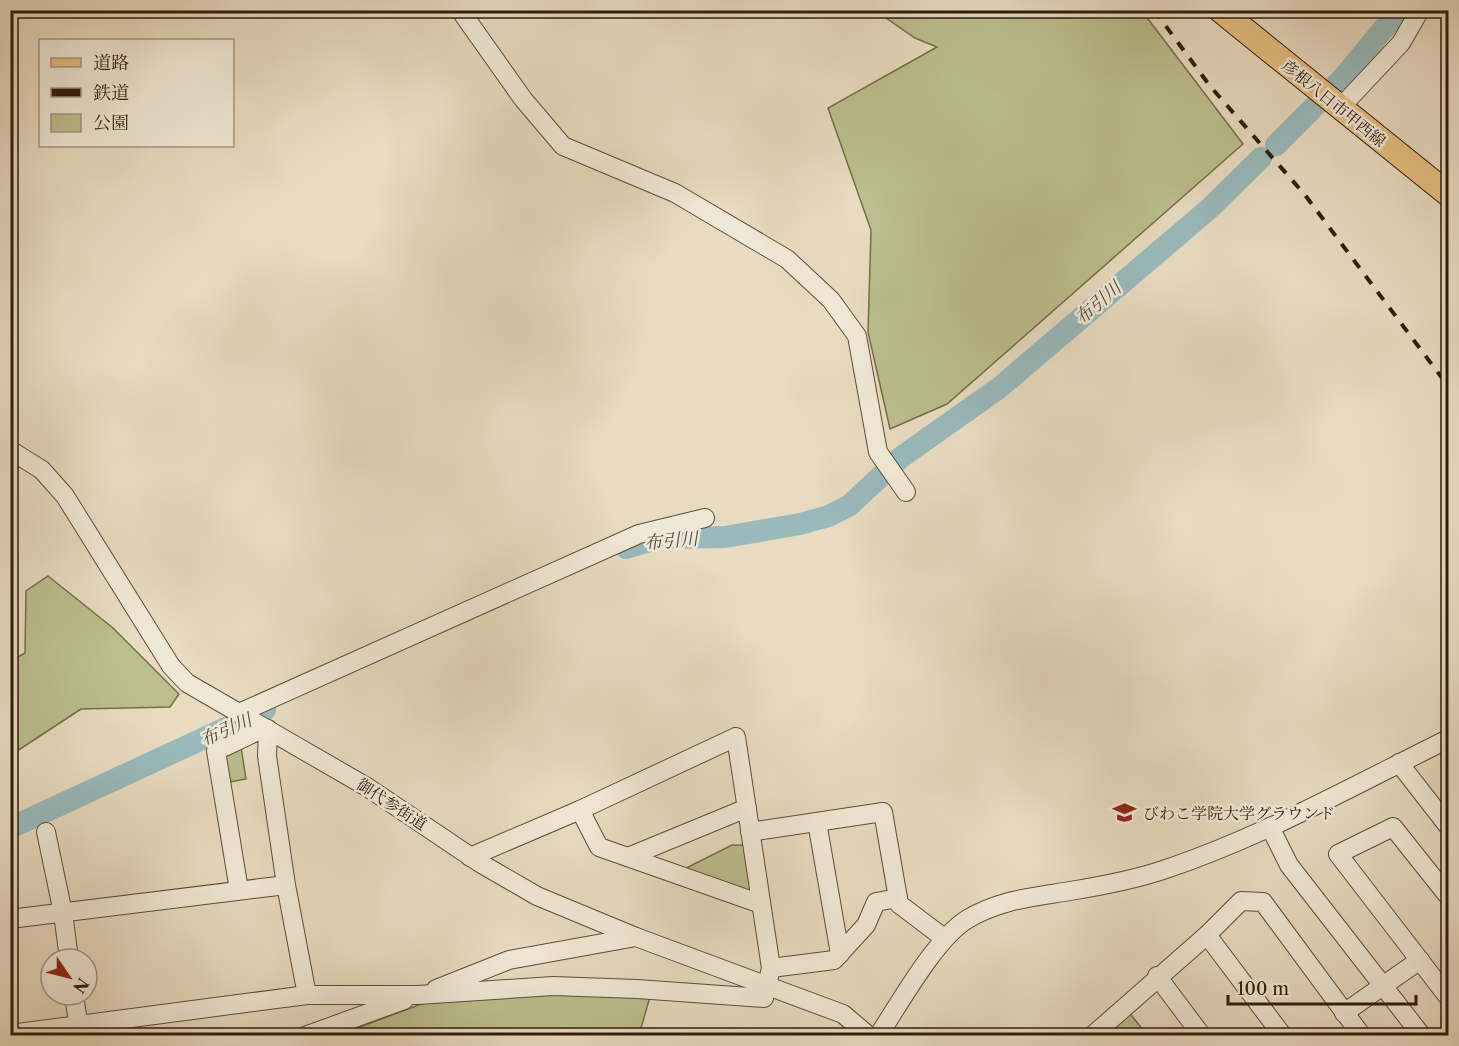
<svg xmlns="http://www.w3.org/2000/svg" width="1459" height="1046" viewBox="0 0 1459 1046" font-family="'Libre Caslon Text','Noto Serif JP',serif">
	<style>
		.green { fill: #bbbe8e; stroke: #756d4c; stroke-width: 1.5 }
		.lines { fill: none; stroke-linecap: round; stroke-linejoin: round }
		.river { stroke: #99b9bb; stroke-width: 22 }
		.minor-casing { stroke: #5d4c38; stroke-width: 20 }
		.major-casing { stroke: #2f1c0b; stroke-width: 26 }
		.minor { stroke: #f0e8d6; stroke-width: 18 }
		.major { stroke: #e4be80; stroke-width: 24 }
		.rail { stroke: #2f1c0b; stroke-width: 4; stroke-dasharray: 10 10; stroke-linecap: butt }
		.labels { text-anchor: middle; stroke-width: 5; stroke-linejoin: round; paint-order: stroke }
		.street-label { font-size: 16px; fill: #2f1c0b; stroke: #f0e8d6 }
		.poi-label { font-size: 16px; fill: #2f1c0b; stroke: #f0e8d6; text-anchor: start }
		.water-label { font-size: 18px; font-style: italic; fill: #4f4b40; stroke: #f0e8d6 }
	</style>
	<rect width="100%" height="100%" fill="#e8dbc0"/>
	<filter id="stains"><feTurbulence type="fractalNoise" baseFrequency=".00333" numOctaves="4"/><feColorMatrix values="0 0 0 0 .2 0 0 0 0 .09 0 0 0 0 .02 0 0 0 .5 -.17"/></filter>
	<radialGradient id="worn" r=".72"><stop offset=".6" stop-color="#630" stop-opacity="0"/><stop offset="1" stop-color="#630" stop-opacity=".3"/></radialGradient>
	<g class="green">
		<path d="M876,11H1142L1243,144L947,404L890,429L868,332L871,230L828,108L937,47L915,38Z"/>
		<path d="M48,576L113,628L179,694L170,707L81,709L11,755V661L25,653L26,591Z"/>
		<path d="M241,747L246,779L224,783L225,754Z"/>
		<path d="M732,845H746L753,891H743L682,870Z"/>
		<path d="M551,992L650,997L639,1035L336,1036L424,1003Z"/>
		<path d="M1124,1006L1147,1035L1092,1036Z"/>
	</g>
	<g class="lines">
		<g class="river">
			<path d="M1276,145L1343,78L1399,10"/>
			<path d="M626,548L660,538L725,537L800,524L829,516L850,505L900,458L999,388L1210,208L1261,158"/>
			<path d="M10,828L265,710"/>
		</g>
		<defs>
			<g id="minor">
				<path d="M460,10L523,99L563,146L675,193L787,259L831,300L857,336L878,452L906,492"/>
				<path d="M1340,108L1401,43L1420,10"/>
				<path d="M10,450L42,470L65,496L171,666L187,683L367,787L480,863L537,896L636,937L843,1014L869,1036"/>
				<path d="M239,713L639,534L705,518"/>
				<path d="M1399,763L1448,826"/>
				<path d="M580,810L599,847L761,904"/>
				<path d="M817,822L840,954"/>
				<path d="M1270,827L1289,865L1422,1036"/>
				<path d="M46,832L63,913L69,959"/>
				<path d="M750,832L883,812L899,904L944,938"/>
				<path d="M628,857L747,808"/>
				<path d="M239,890L216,751L260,730L268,729L267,756L286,885L307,995"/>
				<path d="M1448,896L1393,827L1338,854L1448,997"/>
				<path d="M10,919L286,885"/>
				<path d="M1207,935L1283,1036"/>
				<path d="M771,968L834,960L866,925L876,902L898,898"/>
				<path d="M1157,976L1202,1036"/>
				<path d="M436,989L509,960L636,937"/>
				<path d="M74,995L80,1036"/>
				<path d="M1344,1013L1420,960"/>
				<path d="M10,1034L307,995H418L553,986L637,989L764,998L771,968L736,737L580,810L470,857"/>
				<path d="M305,1036L404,1000"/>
				<path d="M878,1036C900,1003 934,941 966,920C998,900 1033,897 1070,891C1101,886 1133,880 1163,870C1262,837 1355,785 1448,739"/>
				<path d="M1092,1036L1207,935L1241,901L1263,902L1362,1036"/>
			</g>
			<path id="major" d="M1220,10L1448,194"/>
		</defs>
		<use href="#minor" class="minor-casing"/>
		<use href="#major" class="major-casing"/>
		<use href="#minor" class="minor"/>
		<use href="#major" class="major"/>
		<path class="rail" d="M1154,10L1210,86L1305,195L1448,386"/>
	</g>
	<defs>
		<symbol id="university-bare" viewBox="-9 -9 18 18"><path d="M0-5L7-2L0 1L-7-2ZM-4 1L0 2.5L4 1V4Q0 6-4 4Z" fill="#8f2418" stroke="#f0e8d6" stroke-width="2.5" paint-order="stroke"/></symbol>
	</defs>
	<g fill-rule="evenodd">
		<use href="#university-bare" x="1108" y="796" width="33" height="33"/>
	</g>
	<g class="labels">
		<g class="street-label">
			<text transform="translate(1334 103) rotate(39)" y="6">彦根八日市甲西線</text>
			<text transform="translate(392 804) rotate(33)" y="6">御代参街道</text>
		</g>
		<g class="poi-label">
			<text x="1143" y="819">びわこ学院大学グラウンド</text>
		</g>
		<g class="water-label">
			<text transform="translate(1098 303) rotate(-41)" y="6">布引川</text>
			<text transform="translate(671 541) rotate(-5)" y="6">布引川</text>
			<text transform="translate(226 730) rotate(-24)" y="6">布引川</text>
		</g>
	</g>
	<rect width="1459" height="1046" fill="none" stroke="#e8dbc0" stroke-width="36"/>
	<rect x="12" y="12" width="1435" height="1022" fill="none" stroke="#2f1c0b" stroke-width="3"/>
	<rect x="18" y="18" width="1423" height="1010" fill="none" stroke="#2f1c0b" stroke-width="1.5"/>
	<rect x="39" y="39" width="195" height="108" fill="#f0e8d6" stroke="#a39685" stroke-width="1.5"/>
	<rect x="51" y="58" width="30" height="9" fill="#e4be80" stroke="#a39685" stroke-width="1.5"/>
	<text x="93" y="69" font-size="18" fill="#2f1c0b">道路</text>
	<rect x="51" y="88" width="30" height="9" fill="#2f1c0b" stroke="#a39685" stroke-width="1.5"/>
	<text x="93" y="99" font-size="18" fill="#2f1c0b">鉄道</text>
	<rect x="51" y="114" width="30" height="18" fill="#bbbe8e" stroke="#a39685" stroke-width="1.5"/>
	<text x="93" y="129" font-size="18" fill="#2f1c0b">公園</text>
	<g transform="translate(69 977) rotate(125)"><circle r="28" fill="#f0e8d6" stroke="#a39685" stroke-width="1.5"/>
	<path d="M0-4.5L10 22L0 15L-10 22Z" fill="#8f2418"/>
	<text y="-9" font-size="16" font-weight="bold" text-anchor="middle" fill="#2f1c0b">N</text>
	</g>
	<path d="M1228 995v9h188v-9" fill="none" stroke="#2f1c0b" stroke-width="3"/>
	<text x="1237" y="995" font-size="18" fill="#2f1c0b" stroke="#f0e8d6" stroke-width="4.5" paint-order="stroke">100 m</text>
	<rect width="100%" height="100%" filter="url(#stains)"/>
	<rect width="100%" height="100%" fill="url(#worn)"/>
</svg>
